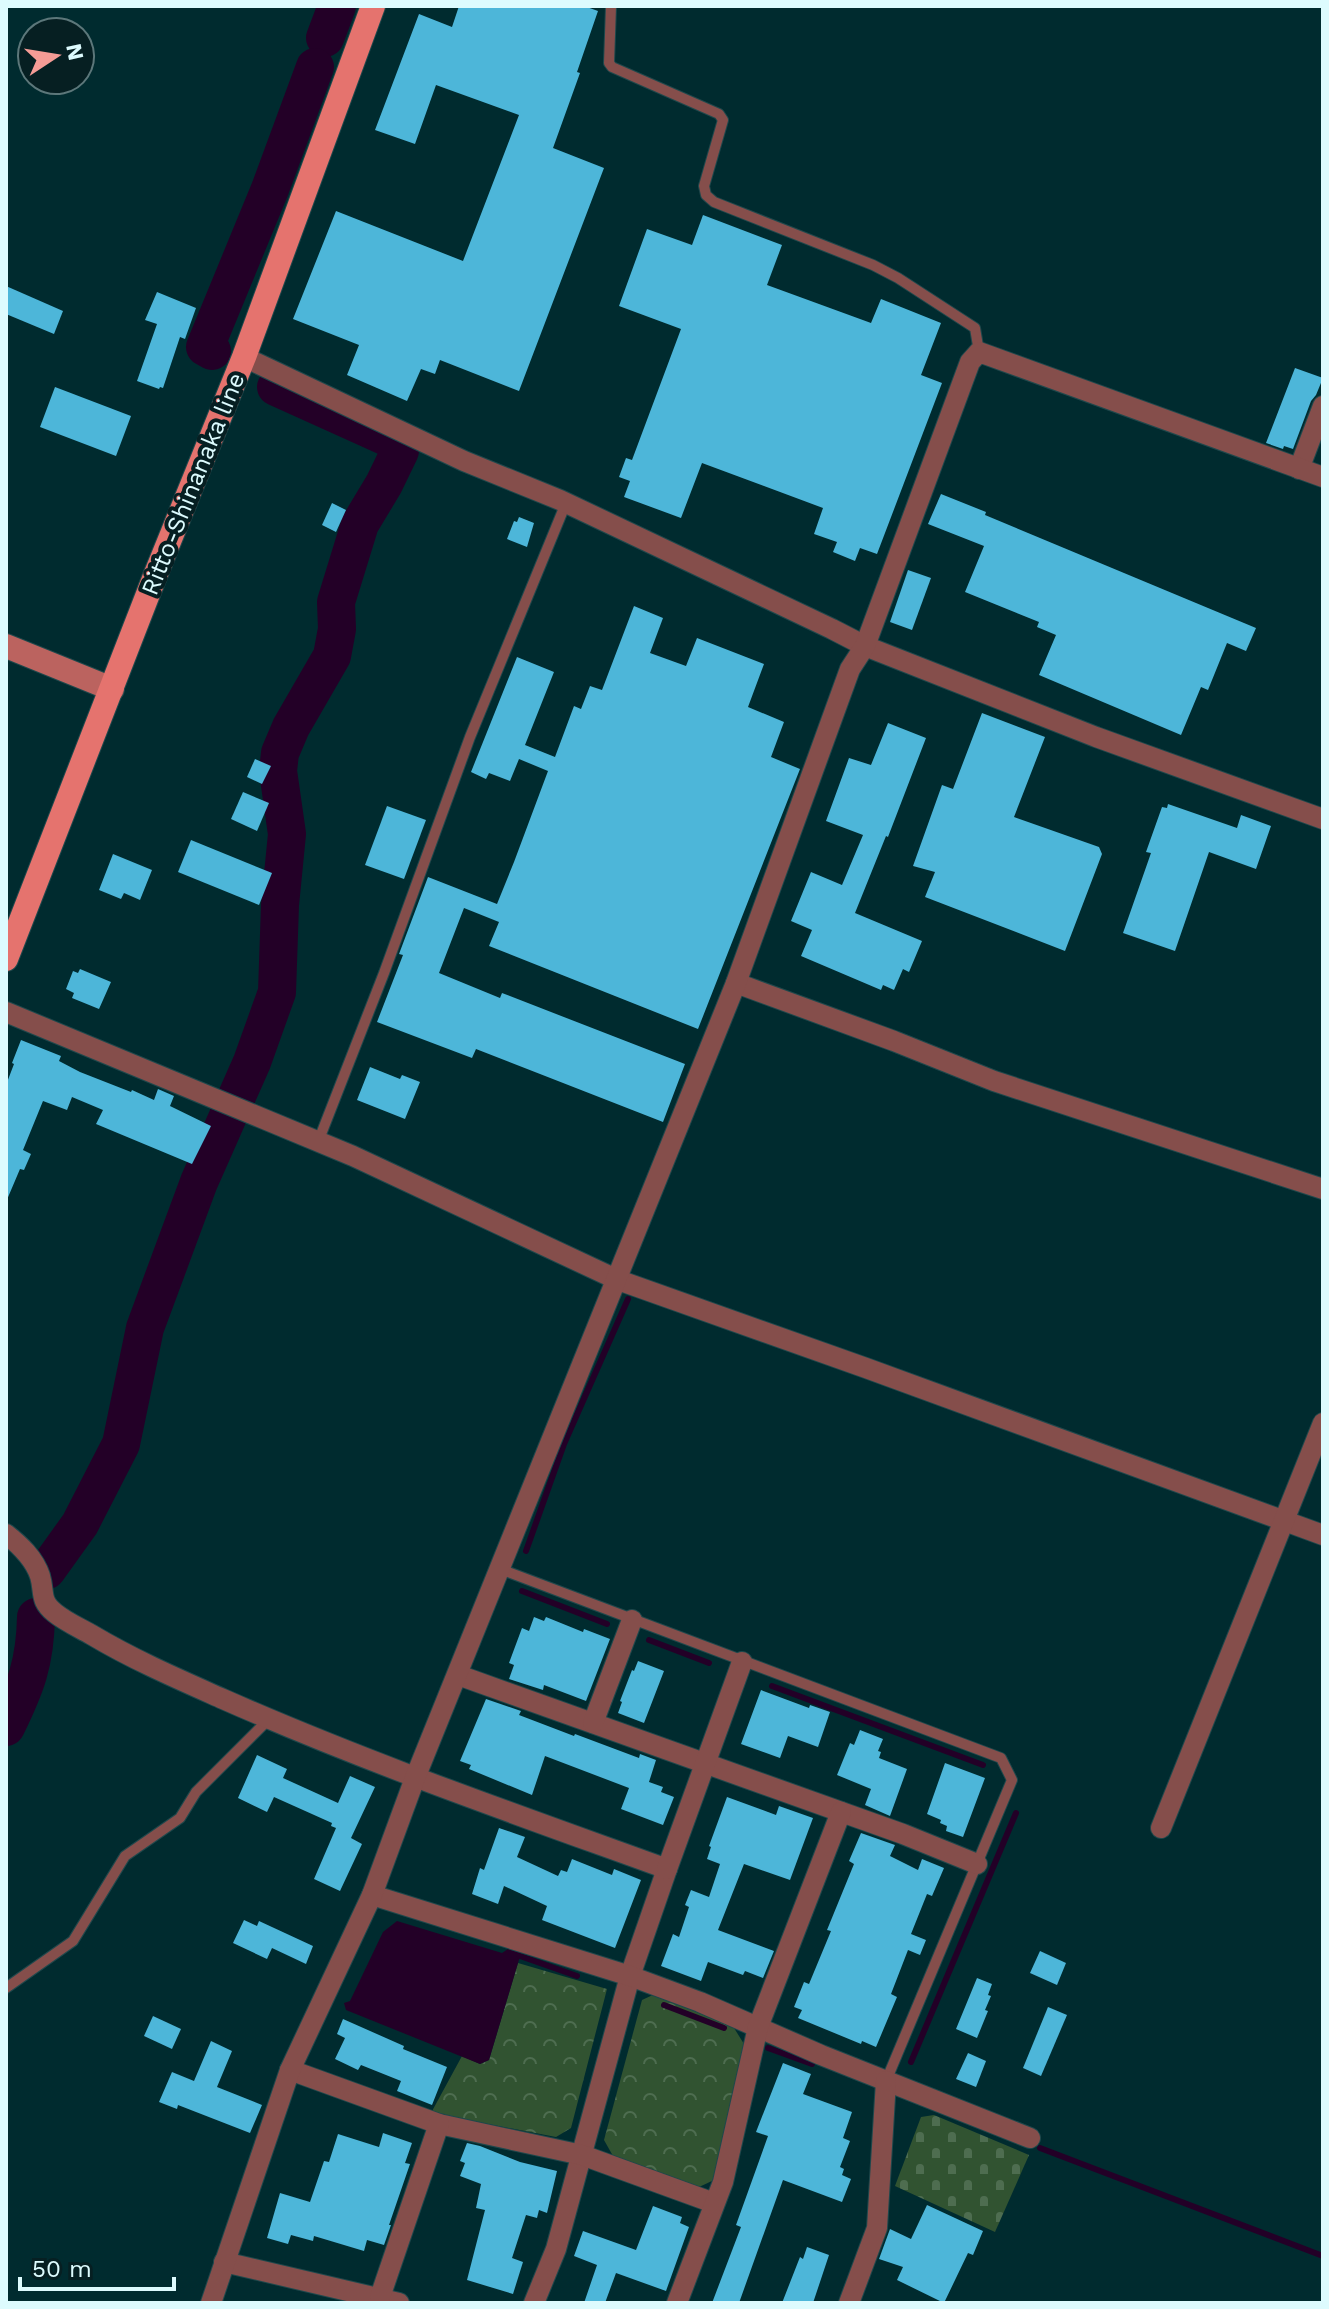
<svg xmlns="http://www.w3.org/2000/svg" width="1329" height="2309" viewBox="0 0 1329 2309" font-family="'Work Sans',sans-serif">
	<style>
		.cemetery { fill: url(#cemetery-stones) }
		.park { fill: url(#park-crowns) }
		.water { fill: #230027 }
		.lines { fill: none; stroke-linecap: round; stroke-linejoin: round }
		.stream { stroke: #230027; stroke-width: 6 }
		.river { stroke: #230027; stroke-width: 38 }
		.building { fill: #4db6d9 }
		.lane-casing { stroke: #1f484c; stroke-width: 12 }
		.street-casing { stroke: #1f484c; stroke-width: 22 }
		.secondary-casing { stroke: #1f484c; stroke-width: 26 }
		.primary-casing { stroke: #1f484c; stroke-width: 26 }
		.lane { stroke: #854e4b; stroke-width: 10 }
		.street { stroke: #854e4b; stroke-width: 20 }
		.secondary { stroke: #bb635f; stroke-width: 24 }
		.primary { stroke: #e5736e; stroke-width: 24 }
		.labels { text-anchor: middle; stroke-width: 8; stroke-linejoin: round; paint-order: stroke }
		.street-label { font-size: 24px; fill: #ddfbfe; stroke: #061f22 }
	</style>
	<defs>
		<pattern id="cemetery-stones" width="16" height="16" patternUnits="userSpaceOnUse" patternTransform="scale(2)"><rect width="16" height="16" fill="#315331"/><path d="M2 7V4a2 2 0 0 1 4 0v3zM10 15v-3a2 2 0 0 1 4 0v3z" fill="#4e6d50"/></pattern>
		<pattern id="park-crowns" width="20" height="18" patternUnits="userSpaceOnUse" patternTransform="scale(2)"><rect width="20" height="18" fill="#315331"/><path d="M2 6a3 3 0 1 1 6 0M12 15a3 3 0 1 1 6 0" fill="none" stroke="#4e6d50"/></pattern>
	</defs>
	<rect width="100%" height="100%" fill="#002b2f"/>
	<path class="cemetery" d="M934,2115L1029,2155L995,2232L895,2186L921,2117Z"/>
	<g class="park">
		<path d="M518,1963L607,1989L571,2128L556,2137L431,2113L462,2056L480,2064L489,2060Z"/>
		<path d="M655,1994L734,2028L744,2044L714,2180L699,2187L613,2156L604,2140L642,2000Z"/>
	</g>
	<path class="water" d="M397,1921L502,1953L508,1949L521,1953L489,2060L480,2064L346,2010L344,2003L350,2001L383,1932Z"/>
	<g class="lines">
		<g class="stream">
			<path d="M526,1551L564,1444L628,1299"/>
			<path d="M522,1591L607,1624"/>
			<path d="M649,1640L709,1663"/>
			<path d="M772,1686L983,1765"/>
			<path d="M520,1956L577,1976"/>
			<path d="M664,2005L724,2028"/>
			<path d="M768,2048L812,2064"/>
			<path d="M911,2062L1016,1813"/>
			<path d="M1040,2148L1323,2256"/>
		</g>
		<g class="river">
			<path d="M325,38L337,6"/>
			<path d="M212,351L205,347L270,189L315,67"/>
			<path d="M47,1570L80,1524L121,1444L145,1328L199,1182L252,1062L277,992L280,905L287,834L278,771L280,753L291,727L332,656L337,629L336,602L360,524L384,484L400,451V443L276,387"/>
			<path d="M6,1727C26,1686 35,1663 36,1617"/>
		</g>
	</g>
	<g class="building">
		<path d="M459,6H584L598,11L577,72L580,73L553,148L604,168L519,391L440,360L435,374L421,369L407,401L347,375L359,345L293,319L336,211L463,261L519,115L436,85L415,144L375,130L419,14L452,27Z"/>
		<path d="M703,215L782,245L767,285L871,323L881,299L941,323L921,375L942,383L877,554L860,548L855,561L833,552L837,542L814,534L823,508L702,463L681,518L624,497L630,481L619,477L626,458L632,460L681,329L619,306L647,229L692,245Z"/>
		<path d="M6,286L63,311L54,334L6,314Z"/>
		<path d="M157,292L196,308L185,339L180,337L163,388L160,387L159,389L137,381L157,324L145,320Z"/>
		<path d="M1295,368L1323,378L1316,395L1311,401L1293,449L1284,446L1283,449L1266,443Z"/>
		<path d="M55,387L131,416L116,456L40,427Z"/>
		<path d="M941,494L986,512L985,515L1256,628L1246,651L1227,643L1208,690L1201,687L1181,735L1039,675L1056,635L1037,627L1039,622L965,592L984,546L928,524Z"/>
		<path d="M332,503L346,510L336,532L322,525Z"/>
		<path d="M519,517L534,523L527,547L507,539L514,521L517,522Z"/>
		<path d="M908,570L931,578L912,630L890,622Z"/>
		<path d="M634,606L663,618L650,653L686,666L697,638L764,664L748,707L784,722L771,757L800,769L698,1029L489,946L499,922L464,908L439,973L500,998L502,993L685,1064L663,1122L476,1049L472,1058L377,1022L403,955L399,954L428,877L497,904L514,862L548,771L519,759L510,781L489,773L486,779L471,772L517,657L554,672L525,745L555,757L574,706L581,709L590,686L602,690Z"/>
		<path d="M982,713L1045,737L1014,817L1099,847L1102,854L1065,951L925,897L935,872L913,866L942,785L953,789Z"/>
		<path d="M888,723L926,738L888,837L886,836L855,913L922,941L909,972L903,969L894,990L883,985L881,990L801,956L812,930L791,921L811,872L842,885L863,835L826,821L849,758L871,765Z"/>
		<path d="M255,759L271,766L262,784L247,777Z"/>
		<path d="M243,792L269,803L257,831L231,819Z"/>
		<path d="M1168,804L1237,828L1241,815L1271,826L1256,869L1209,852L1175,951L1123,933L1151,853L1146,852L1162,807L1167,808Z"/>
		<path d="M387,806L426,820L404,879L365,865Z"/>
		<path d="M191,840L272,873L259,905L178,872Z"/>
		<path d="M113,854L152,870L140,900L124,893L121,899L99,890Z"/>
		<path d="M80,969L111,982L99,1009L72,998L74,993L66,989L73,971L78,973Z"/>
		<path d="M21,1040L61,1056L59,1061L80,1072L131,1092L132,1090L154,1100L158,1089L174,1096L170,1106L211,1126L192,1164L96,1124L103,1110L72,1097L67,1110L43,1101L23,1150L31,1154L24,1170L20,1169L6,1202V1085L14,1064L12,1063Z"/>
		<path d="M370,1067L400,1079L402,1075L420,1082L405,1119L357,1100Z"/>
		<path d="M534,1617L544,1621L546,1617L583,1632L584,1629L610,1639L586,1701L544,1685L543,1690L509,1679L514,1665L509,1663L522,1628L529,1631Z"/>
		<path d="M638,1661L664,1671L644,1723L618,1713L622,1702L620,1701L632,1670L634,1671Z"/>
		<path d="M761,1690L809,1708L810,1705L830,1712L818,1747L788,1736L780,1758L741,1744Z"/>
		<path d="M486,1699L521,1711L519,1715L574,1736L575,1734L639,1758L640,1754L656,1760L649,1782L663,1787L661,1792L674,1797L663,1825L621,1809L629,1788L545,1756L532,1795L469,1769L471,1765L460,1761Z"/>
		<path d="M860,1730L883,1739L878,1751L881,1752L879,1758L907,1769L890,1816L865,1805L871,1789L837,1775L850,1743L854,1745Z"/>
		<path d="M257,1755L287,1769L283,1778L338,1803L350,1776L375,1787L351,1838L362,1844L340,1891L314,1879L336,1828L331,1826L332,1823L274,1797L267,1812L238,1798Z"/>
		<path d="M945,1763L985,1778L963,1837L946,1831L947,1826L940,1823L941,1820L927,1814Z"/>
		<path d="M727,1797L776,1815L779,1806L813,1818L790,1880L744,1864L718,1930L774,1951L763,1978L745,1971L743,1975L708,1962L701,1981L661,1966L673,1934L679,1937L689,1907L685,1905L691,1890L709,1897L720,1864L707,1859L711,1847L709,1846Z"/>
		<path d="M499,1828L525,1837L517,1857L558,1876L561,1870L567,1872L572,1859L612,1875L614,1869L641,1880L615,1948L542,1920L547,1906L504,1886L498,1904L472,1894L480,1868L484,1870Z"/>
		<path d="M861,1833L895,1845L890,1856L918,1870L922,1859L944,1868L932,1896L927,1894L911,1934L926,1940L920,1955L908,1950L891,1994L897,1997L876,2047L862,2041L861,2044L798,2018L802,2010L794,2007L804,1982L809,1984L831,1931L827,1930L854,1864L849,1861Z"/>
		<path d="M244,1920L257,1926L259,1921L313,1946L306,1964L272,1948L267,1959L233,1943Z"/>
		<path d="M1040,1951L1066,1963L1057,1985L1030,1973Z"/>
		<path d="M977,1978L992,1984L988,1995L991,1996L985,2010L988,2011L977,2038L956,2029Z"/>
		<path d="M1048,2007L1067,2015L1041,2076L1023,2068Z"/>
		<path d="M153,2016L181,2029L172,2049L144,2036Z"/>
		<path d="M343,2019L404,2046L403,2049L447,2067L432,2105L397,2091L401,2081L361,2065L358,2070L335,2059L345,2038L337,2034Z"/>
		<path d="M211,2041L232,2051L217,2087L262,2105L250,2133L178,2105L177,2109L159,2102L172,2072L194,2081Z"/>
		<path d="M968,2053L986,2061L976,2087L956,2079Z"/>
		<path d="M783,2063L811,2074L803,2094L852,2112L843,2138L850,2141L840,2167L844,2169L842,2175L851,2179L842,2202L783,2180L739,2303H712L741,2227L736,2225L768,2136L756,2132Z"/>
		<path d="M383,2133L412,2143L405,2163L410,2164L389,2225H391L384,2245L367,2240L364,2251L314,2236L313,2241L291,2235L288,2244L267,2238L280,2193L310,2202L324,2161L329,2162L338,2134L379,2147Z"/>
		<path d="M467,2143L480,2146L520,2162L557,2171L547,2213L539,2210L537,2218L526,2215L512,2258L523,2262L513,2294L467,2280L485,2210L476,2208L481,2184L460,2176L465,2163L460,2161Z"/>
		<path d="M927,2205L983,2231L973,2255L968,2253L944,2303L897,2280L903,2267L879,2259L890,2229L911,2239Z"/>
		<path d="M653,2206L682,2217L680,2223L689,2227L666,2291L616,2273L605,2303H584L597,2265L574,2256L583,2231L636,2250Z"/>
		<path d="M807,2247L829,2255L813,2303H782L800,2257L803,2259Z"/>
	</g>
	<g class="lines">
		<defs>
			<g id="lane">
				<path d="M611,6L609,63L612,67L719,114L723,120L704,186L706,195L714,202L873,265L898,278L975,328L979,352"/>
				<path d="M318,1142L384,973L470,737L566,503"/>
				<path d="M500,1569L1001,1758L1012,1780L886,2081"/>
				<path d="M6,1988L73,1941L125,1856L180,1818L196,1792L269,1719"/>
			</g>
			<g id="street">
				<path d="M244,357L464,461L560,500L832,629L865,646L1096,737L1323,819"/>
				<path d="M1299,469L1323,406"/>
				<path d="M736,983L894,1041L994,1081L1323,1189"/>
				<path d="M6,1012L353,1156L618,1280L866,1368L1323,1535"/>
				<path d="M6,1534C20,1545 34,1558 40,1576C45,1593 39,1600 55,1613C66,1622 80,1628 92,1635C134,1660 178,1679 223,1699C368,1763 518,1815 667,1869L630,1976L556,2249L534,2303"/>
				<path d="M458,1675L903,1834L977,1864"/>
				<path d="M593,1723L632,1620"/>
				<path d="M1161,1828L1323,1423"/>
				<path d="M667,1869L742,1662"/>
				<path d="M372,1895L630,1976L700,2002L821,2055L1030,2138"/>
				<path d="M290,2070L439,2124L582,2155L714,2203"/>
				<path d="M224,2262L399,2303"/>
				<path d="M380,2297L439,2124"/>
				<path d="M211,2303L290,2070L372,1895L415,1778L736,983L850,669L865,646L970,362L979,352L1323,477"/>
				<path d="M677,2303L723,2182L758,2027L841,1812"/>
				<path d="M849,2303L877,2228L886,2081"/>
			</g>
			<path id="secondary" d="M6,646L112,689"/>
			<path id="primary" d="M6,959L155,576L244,357L373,6"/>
		</defs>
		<use href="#lane" class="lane-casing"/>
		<use href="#street" class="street-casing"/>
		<use href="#secondary" class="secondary-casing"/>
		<use href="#primary" class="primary-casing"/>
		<use href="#lane" class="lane"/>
		<use href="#street" class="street"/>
		<use href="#secondary" class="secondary"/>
		<use href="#primary" class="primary"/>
	</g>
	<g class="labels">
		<g class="street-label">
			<text transform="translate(193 484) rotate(-68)" y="8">Ritto-Shinanaka line</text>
		</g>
	</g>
	<rect width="1329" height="2309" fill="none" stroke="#ddfbfe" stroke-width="16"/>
	<g transform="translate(56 56) rotate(78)"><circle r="38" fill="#061f22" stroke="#5c777a" stroke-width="2"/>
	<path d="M0-6L14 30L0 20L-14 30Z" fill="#f59c96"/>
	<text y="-12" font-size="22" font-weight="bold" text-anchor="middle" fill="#ddfbfe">N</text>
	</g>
	<path d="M20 2277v12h154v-12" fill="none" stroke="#ddfbfe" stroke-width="4"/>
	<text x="32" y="2277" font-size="24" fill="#ddfbfe" stroke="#061f22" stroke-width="6" paint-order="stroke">50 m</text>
</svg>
